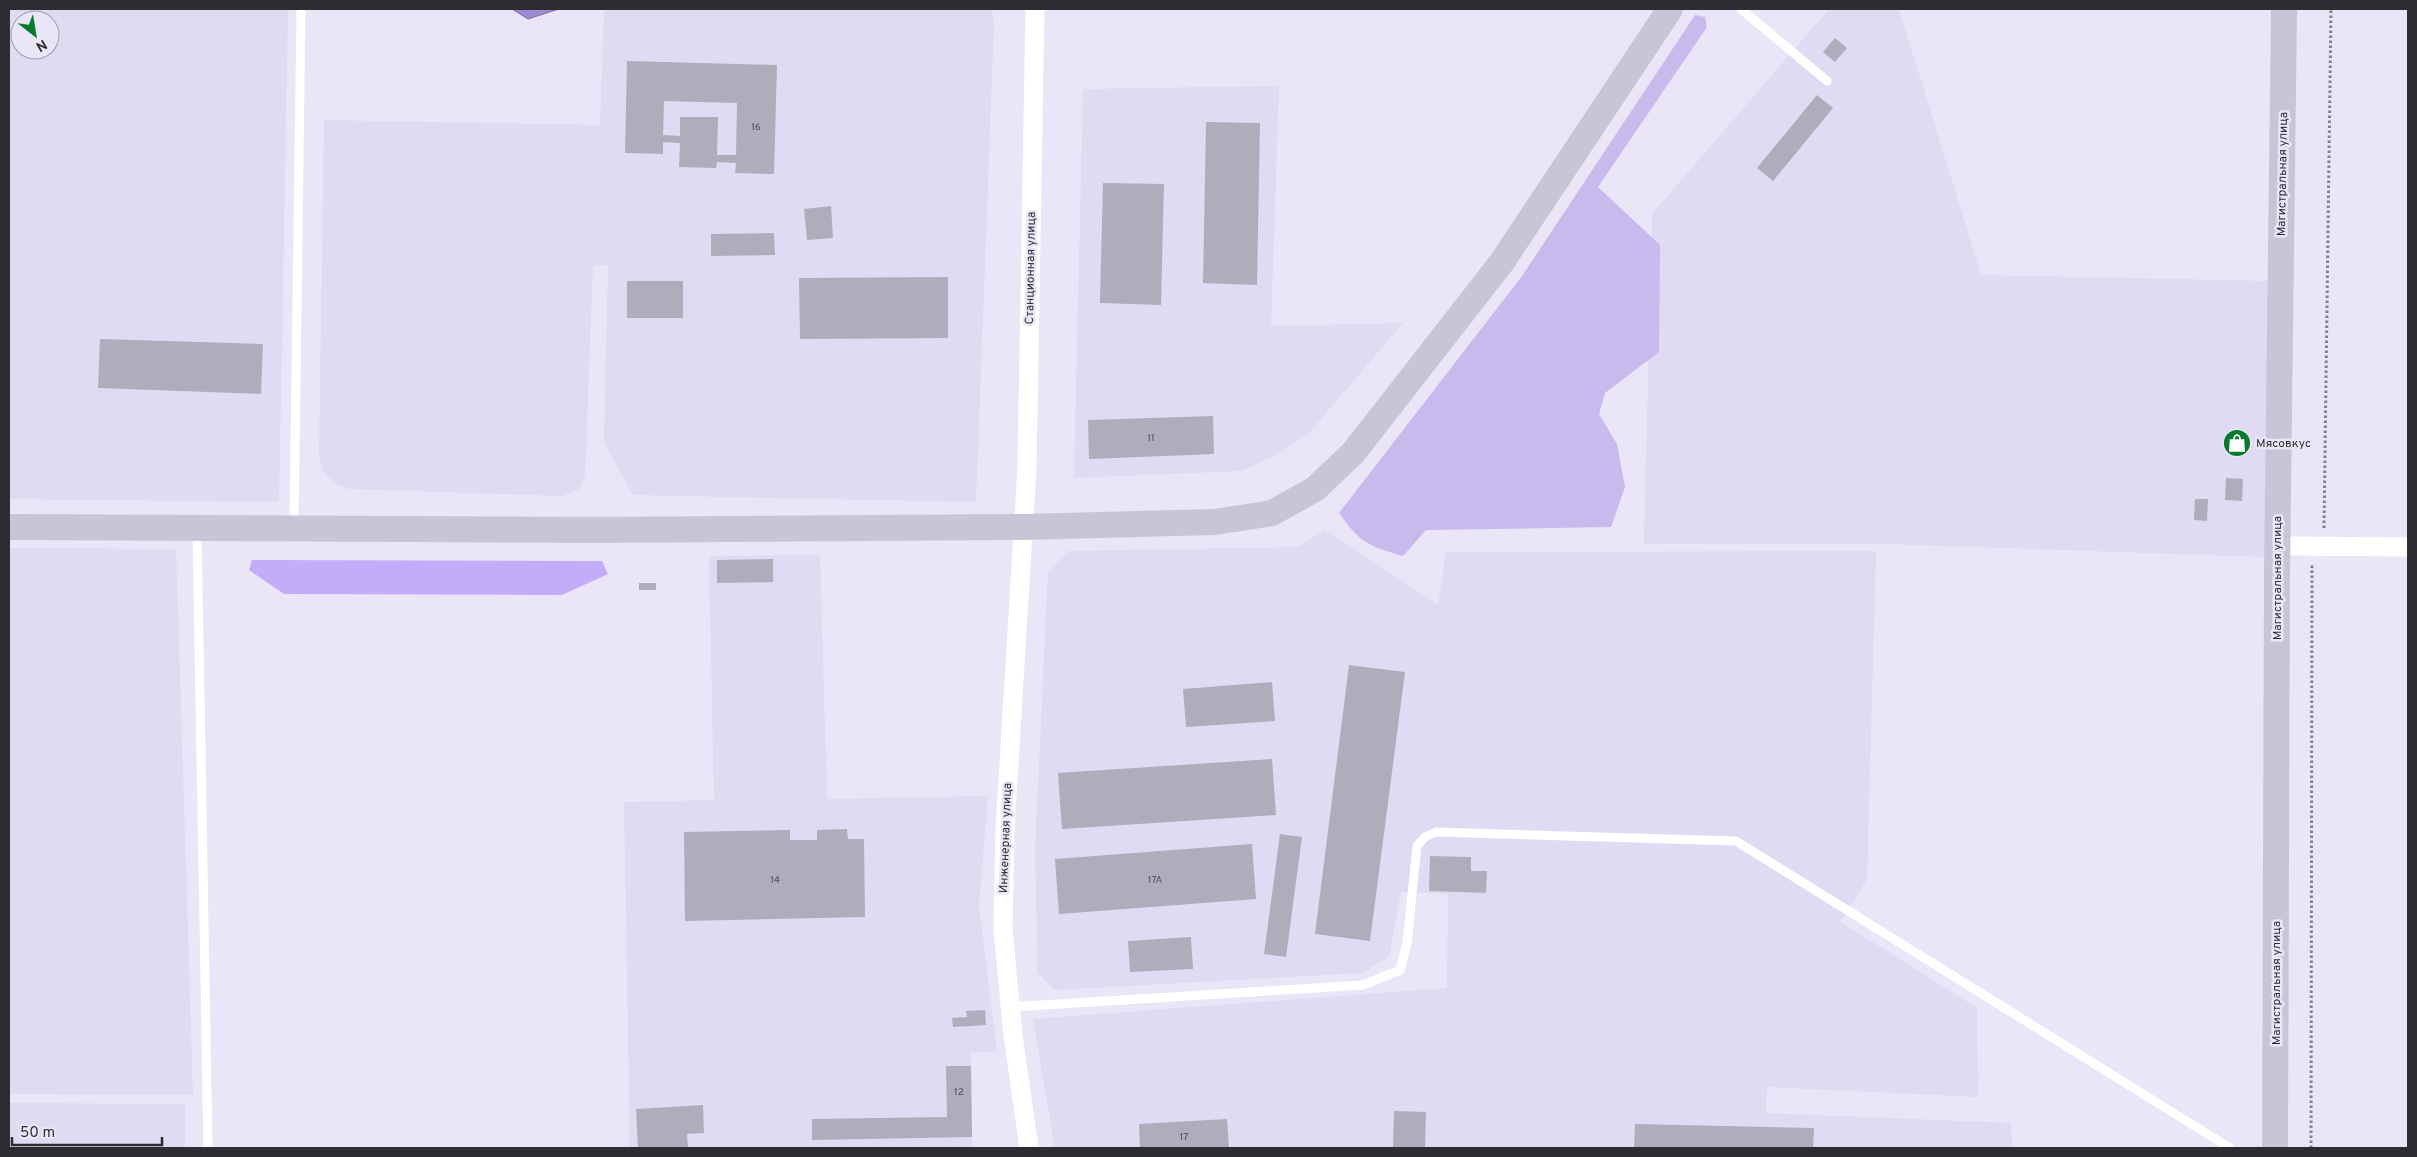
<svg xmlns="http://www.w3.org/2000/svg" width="2417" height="1157" viewBox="0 0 2417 1157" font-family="Overpass,sans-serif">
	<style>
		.built { fill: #e0daf2; fill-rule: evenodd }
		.green { fill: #c8baed }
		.forest { fill: #c3acf9 }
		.water { fill: #a089d4; stroke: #7e6da3 }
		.building { fill: #b0acbc; fill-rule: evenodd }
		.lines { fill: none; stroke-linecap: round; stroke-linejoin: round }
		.path { stroke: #84818c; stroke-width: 3; stroke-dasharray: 2.5 2.5; stroke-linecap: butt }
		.lane { stroke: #fff; stroke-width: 9 }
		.street { stroke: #fff; stroke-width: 19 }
		.secondary { stroke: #cac4d8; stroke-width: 26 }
		.labels { text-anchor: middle; stroke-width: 5; stroke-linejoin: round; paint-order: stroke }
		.number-label { font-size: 10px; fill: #4e4c54 }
		.street-label { font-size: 12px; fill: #2d2c32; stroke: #eae6f7 }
		.poi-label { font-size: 12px; fill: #2d2c32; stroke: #eae6f7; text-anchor: start }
	</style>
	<rect width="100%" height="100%" fill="#eae6f7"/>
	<g class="built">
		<path d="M9,9H288L279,502L9,499ZM20,20H50V50H20Z"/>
		<path d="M604,9H992L994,24L976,502L633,495L604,443L608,265L593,266L585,475L579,490L562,496L349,489L334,483L323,471L319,455L324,120L600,125Z"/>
		<path d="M1829,9H1899L1981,275L2271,281L2265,557L1888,544H1644L1652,214Z"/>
		<path d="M1279,86L1271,326L1403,323L1310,432L1276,455L1241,471L1074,478L1083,89Z"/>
		<path d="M1325,530L1438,605L1446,552L1876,551L1867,879L1841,922L1977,1008L1978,1097L1767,1087L1766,1113L2011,1123L2012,1148H1055L1033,1019L1447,988L1448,894L1401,892L1389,956L1362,973L1055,990L1038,973L1035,851L1048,572L1068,551L1298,547Z"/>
		<path d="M9,548L176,549L193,1095L9,1094Z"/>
		<path d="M820,555L827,799L988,796L979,905L997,1052H971L972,1148H630L624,802L714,800L709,556Z"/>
		<path d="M9,1103L185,1104V1148H9Z"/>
	</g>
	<path class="green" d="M1695,15L1705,17L1707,27L1598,187L1660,245L1659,352L1605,393L1599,414L1617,444L1625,487L1611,527L1426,530L1403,556C1369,546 1360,543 1339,513L1522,276Z"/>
	<path class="forest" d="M252,560L602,561L608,574L562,595L284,594L249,570Z"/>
	<path class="water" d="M512,9H559L528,19Z"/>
	<g class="building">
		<path d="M1835,38L1847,48L1835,62L1823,52Z"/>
		<path d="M627,61L777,65L774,174L735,173L736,163L717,162L716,168L679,167L680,143L663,142V154L625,153ZM664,101L737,103L736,155H717L718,117H680V136L663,135Z"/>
		<path d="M1817,95L1833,108L1773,181L1757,168Z"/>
		<path d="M1206,122L1260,123L1257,285L1203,283Z"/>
		<path d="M1103,183L1164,184L1161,305L1100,303Z"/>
		<path d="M831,206L833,238L807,240L804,209Z"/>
		<path d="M774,233L775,255L711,256V234Z"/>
		<path d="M948,277V338L800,339L799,278Z"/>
		<rect x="627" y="281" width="56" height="37"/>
		<path d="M100,339L263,344L261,394L98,388Z"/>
		<path d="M1213,416L1214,454L1089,459L1088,420Z"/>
		<path d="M2230,430H2245L2244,456L2229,455Z"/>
		<path d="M2226,478L2243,479L2242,501L2225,500Z"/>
		<path d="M2195,499H2208L2207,521L2194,520Z"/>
		<path d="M773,559V582L717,583V560Z"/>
		<rect x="639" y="583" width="17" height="7"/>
		<path d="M1349,665L1405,672L1370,941L1315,934Z"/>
		<path d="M1272,682L1275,721L1186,727L1183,689Z"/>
		<path d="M1272,759L1276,815L1062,829L1058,773Z"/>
		<path d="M847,829L848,839H864L865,917L685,921L684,832L790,830V840H817V830Z"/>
		<path d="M1280,834L1302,837L1286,957L1264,954Z"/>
		<path d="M1252,844L1256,899L1059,914L1055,859Z"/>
		<path d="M1430,856L1471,857V871H1487L1486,893L1429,891Z"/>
		<path d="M1191,937L1193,969L1130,972L1128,941Z"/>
		<path d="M985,1010L986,1025L953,1027L952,1018L967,1017L966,1011Z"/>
		<path d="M946,1066H971L972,1137L812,1140V1119L947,1117Z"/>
		<path d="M703,1105L704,1133L687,1134L688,1148H638L636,1109Z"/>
		<path d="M1394,1111L1426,1112L1425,1148H1393Z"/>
		<path d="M1227,1119L1229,1148H1140L1139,1124Z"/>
		<path d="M1635,1124L1814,1128L1813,1148H1634Z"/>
	</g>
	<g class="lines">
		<g class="path">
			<path d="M2324,528L2331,9"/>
			<path d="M2311,1148L2312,565"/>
		</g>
		<g class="lane">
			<path d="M1741,9L1827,81"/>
			<path d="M294,526L301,9"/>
			<path d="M197,531L208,1148"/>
			<path d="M1010,1007L1363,985L1400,970L1407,943L1417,846L1425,837L1436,832L1736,841L2230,1148"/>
		</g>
		<g class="street">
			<path d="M2277,546L2408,547"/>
			<path d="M1029,1148L1013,1035L1003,929L1005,829L1027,467L1035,9"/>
		</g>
		<g class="secondary">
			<path d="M9,527L592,530L1023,527L1215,522L1272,513L1315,489L1353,453L1502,262L1670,9"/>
			<path d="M2275,1148L2277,574L2284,9"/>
		</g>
	</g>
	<defs>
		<symbol id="shop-disc" viewBox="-11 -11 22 22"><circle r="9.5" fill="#09792e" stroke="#eae6f7"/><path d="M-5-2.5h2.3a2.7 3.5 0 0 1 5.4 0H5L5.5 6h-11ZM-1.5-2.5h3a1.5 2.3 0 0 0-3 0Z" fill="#fff"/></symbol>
	</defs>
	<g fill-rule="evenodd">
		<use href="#shop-disc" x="2221" y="427" width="32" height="32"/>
	</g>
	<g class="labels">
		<g class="number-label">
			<text x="756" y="130">16</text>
			<text x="1151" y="441">11</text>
			<text x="775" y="883">14</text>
			<text x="1155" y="883">17А</text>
			<text x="959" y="1095">12</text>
			<text x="1184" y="1140">17</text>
		</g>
		<g class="street-label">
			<text transform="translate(2282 174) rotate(-89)" y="4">Магистральная улица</text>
			<text transform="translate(1030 268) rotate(-89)" y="4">Станционная улица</text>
			<text transform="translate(2277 578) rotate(-90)" y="4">Магистральная улица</text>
			<text transform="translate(1005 838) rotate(-88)" y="4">Инженерная улица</text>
			<text transform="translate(2276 983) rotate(-90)" y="4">Магистральная улица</text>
		</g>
		<g class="poi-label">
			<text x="2256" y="447">Мясовкус</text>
		</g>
	</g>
	<rect width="2417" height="1157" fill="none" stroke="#2d2c32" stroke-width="20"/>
	<g transform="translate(35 35) rotate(149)"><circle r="24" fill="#eae6f7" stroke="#9e9ca8"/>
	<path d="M0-4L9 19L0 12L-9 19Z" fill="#09792e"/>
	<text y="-8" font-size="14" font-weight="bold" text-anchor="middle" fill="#2d2c32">N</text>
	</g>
	<path d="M12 1137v8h150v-8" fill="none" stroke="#2d2c32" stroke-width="2.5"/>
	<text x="20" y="1137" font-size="15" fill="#2d2c32" stroke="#eae6f7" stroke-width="4" paint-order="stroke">50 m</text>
</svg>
